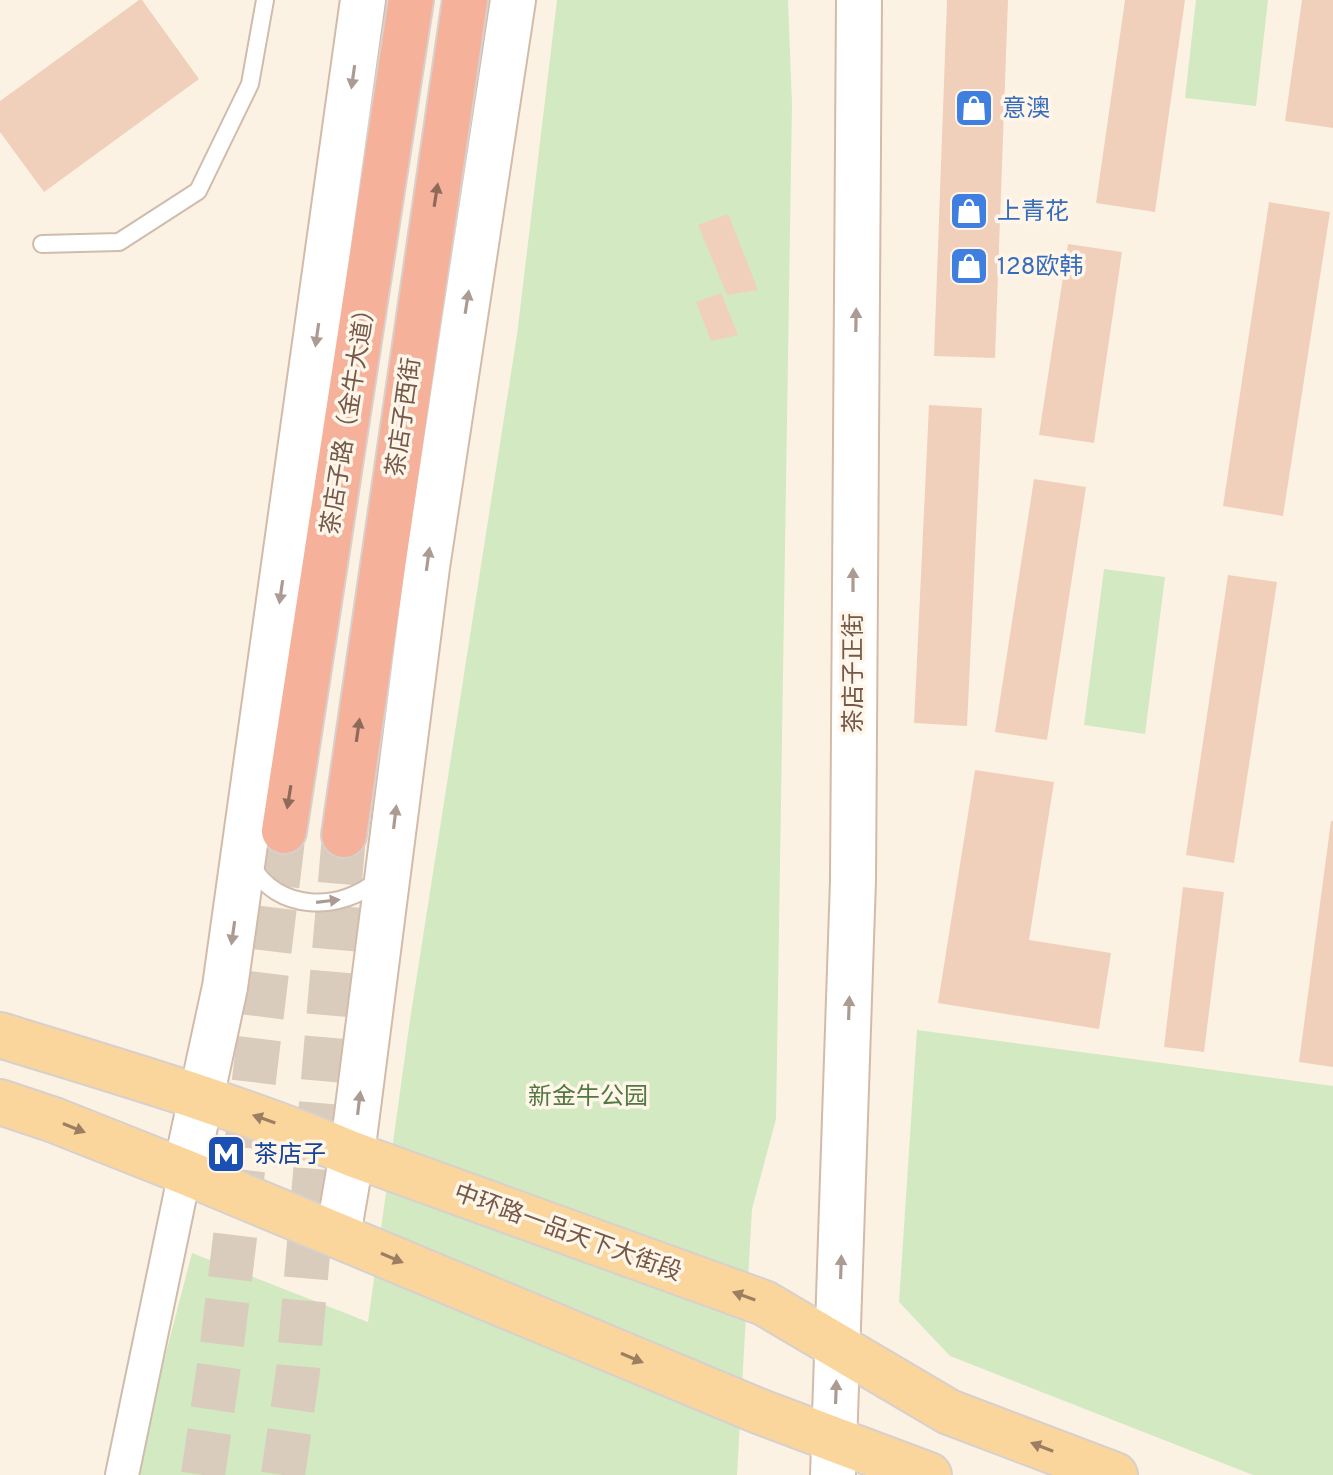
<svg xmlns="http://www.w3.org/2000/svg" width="1333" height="1475" viewBox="0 0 1333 1475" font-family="Overpass,'Noto Sans SC',sans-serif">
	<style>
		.green { fill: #d2e9c2 }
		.building { fill: #f1d0bb }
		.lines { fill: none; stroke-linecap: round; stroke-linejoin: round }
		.highway-tunnel { stroke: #daccbc; stroke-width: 44; stroke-dasharray: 44 22; stroke-linecap: butt }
		.lane-casing { stroke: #cfbcad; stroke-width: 20 }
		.street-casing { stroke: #cfbcad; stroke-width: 36 }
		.secondary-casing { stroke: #d2bbaa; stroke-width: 48 }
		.primary-casing { stroke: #d8d0cc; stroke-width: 48 }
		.highway-casing { stroke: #d8d0cc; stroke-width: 48 }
		.lane { stroke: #fff; stroke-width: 16 }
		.street { stroke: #fff; stroke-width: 32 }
		.secondary { stroke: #fff; stroke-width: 44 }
		.primary { stroke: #fad69c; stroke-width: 44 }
		.highway { stroke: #f6b19a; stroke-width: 44 }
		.oneway { fill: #ac9b92 }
		.oneway2 { fill: #8e6a59 }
		.oneway3 { fill: #9c7e62 }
		.labels { text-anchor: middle; stroke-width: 7; stroke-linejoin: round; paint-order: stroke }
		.shop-label { font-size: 24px; fill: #366cbe; stroke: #fff6e9; text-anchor: start }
		.street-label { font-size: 24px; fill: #745849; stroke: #fff6e9 }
		.park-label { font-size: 24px; fill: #537942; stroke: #fff6e9 }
		.transit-label { font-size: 24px; fill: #164399; stroke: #fff6e9; text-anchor: start }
	</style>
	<rect width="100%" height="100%" fill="#fcf2e3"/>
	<g class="green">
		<path d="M557,0H788L792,104L776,1119L752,1209L737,1475H139L143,1441L192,1253L368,1322L410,1020L517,335Z"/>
		<path d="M1196,0H1268L1256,106L1185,98Z"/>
		<path d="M1104,569L1165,577L1145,734L1084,725Z"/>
		<path d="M917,1030L1333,1086V1475H1253L950,1356L899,1302Z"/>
	</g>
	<g class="building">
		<path d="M139,0H142L199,79L44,192L0,132V101Z"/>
		<path d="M947,0H1008L995,358L934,356Z"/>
		<path d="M1125,0H1185L1155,212L1096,203Z"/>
		<path d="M1302,0H1333V128L1285,121Z"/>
		<path d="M1269,202L1330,212L1283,516L1223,506Z"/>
		<path d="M728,214L758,290L727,295L698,225Z"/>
		<path d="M1068,244L1122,252L1094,443L1039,435Z"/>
		<path d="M721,293L738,335L711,341L696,302Z"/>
		<path d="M929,405L982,408L967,726L914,723Z"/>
		<path d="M1034,479L1086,487L1047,740L995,732Z"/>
		<path d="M1228,575L1277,582L1234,863L1186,855Z"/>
		<path d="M975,770L1054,782L1029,940L1111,953L1099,1029L938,1003Z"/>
		<path d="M1331,821H1333V1067L1299,1062Z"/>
		<path d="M1183,887L1224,892L1204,1052L1164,1047Z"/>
	</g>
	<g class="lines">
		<g class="highway-tunnel">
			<path d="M203,1475L222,1345L284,831"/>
			<path d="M283,1475L298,1371L344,835"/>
		</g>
		<defs>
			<g id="lane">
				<path d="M42,244L119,242L198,191L250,84L265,0"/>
				<path d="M251,864C276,912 341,913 379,879"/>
			</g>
			<path id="street" d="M122,1475L185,1172"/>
			<g id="secondary">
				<path d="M185,1172L225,987L363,0"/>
				<path d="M338,1235L352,1154L427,567L513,0"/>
				<path d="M833,1475L853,880L859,0"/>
			</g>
			<g id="primary">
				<path d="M0,1035C119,1072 238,1106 352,1154L764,1303L949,1412L1115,1475"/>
				<path d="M0,1102L54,1120L185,1172L761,1412L929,1475"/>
			</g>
			<g id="highway">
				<path d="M284,831L411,0"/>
				<path d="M344,835L465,0"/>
			</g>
		</defs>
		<use href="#lane" class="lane-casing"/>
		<use href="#street" class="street-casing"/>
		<use href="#secondary" class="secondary-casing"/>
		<use href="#primary" class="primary-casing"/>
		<use href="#highway" class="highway-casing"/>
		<use href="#lane" class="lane"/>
		<use href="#street" class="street"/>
		<use href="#secondary" class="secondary"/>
		<use href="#primary" class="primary"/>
		<use href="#highway" class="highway"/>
	</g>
	<defs><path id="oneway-solid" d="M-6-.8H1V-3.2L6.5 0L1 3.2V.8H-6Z" transform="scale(2)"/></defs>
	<g class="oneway">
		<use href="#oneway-solid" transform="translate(353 77) rotate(98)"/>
		<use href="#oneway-solid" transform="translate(467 302) rotate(-81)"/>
		<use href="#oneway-solid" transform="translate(856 320) rotate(-89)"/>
		<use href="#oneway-solid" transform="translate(317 335) rotate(98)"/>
		<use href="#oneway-solid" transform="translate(428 559) rotate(-82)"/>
		<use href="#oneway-solid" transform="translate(853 580) rotate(-90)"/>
		<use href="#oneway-solid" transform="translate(281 592) rotate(98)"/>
		<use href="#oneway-solid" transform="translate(395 817) rotate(-83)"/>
		<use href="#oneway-solid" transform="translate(328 901) rotate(-7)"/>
		<use href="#oneway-solid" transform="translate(233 933) rotate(98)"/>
		<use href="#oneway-solid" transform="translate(849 1008) rotate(-88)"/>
		<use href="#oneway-solid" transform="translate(359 1103) rotate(-83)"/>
		<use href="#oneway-solid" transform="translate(841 1267) rotate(-88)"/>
		<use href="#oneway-solid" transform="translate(836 1392) rotate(-88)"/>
	</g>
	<g class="oneway2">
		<use href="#oneway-solid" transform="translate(436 195) rotate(-81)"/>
		<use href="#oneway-solid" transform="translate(358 730) rotate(-82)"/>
		<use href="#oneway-solid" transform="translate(289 797) rotate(99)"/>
	</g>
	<g class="oneway3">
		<use href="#oneway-solid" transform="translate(264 1119) rotate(-161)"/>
		<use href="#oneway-solid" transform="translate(74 1128) rotate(22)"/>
		<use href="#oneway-solid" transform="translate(392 1258) rotate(23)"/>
		<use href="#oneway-solid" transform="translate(744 1296) rotate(-160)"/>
		<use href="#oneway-solid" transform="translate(632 1358) rotate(23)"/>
		<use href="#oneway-solid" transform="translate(1042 1447) rotate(-159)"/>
	</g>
	<defs>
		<symbol id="shop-square" viewBox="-11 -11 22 22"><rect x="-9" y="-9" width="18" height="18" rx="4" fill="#3f7fe0" stroke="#fff6e9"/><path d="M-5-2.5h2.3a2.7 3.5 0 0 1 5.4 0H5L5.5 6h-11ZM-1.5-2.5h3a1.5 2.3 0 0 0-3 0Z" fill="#fff"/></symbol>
		<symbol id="metro-square" viewBox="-11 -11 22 22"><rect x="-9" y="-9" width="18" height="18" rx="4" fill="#1a4fb4" stroke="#fff6e9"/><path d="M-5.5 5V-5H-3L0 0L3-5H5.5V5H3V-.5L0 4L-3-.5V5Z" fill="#fff"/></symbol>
	</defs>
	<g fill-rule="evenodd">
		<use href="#shop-square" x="952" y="86" width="44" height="44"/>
		<use href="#shop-square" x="947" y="189" width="44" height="44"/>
		<use href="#shop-square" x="947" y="244" width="44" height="44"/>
		<use href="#metro-square" x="204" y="1132" width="44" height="44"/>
	</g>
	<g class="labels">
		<g class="shop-label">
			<text x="1002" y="116">意澳</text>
			<text x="997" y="219">上青花</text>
			<text x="997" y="274">128欧韩</text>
		</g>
		<g class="street-label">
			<text transform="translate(348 416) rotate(-81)" y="8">茶店子路（金牛大道）</text>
			<text transform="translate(403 417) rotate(-82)" y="8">茶店子西街</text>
			<text transform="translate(853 673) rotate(-90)" y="8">茶店子正街</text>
			<text transform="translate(568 1232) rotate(20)" y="8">中环路一品天下大街段</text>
		</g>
		<g class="park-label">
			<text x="588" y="1104">新金牛公园</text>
		</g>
		<g class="transit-label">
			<text x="254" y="1162">茶店子</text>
		</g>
	</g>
</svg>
